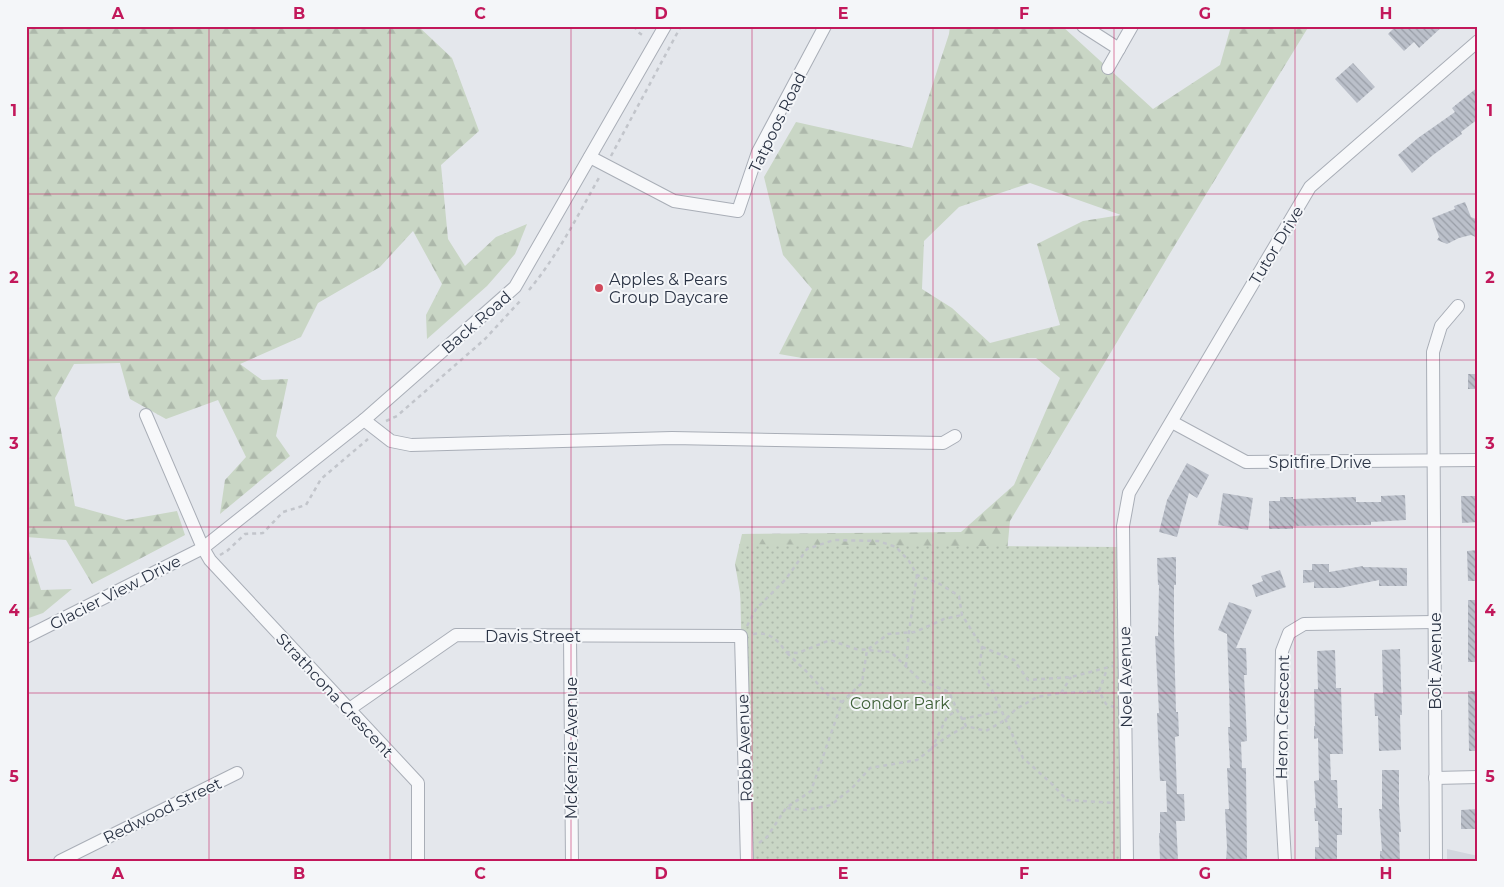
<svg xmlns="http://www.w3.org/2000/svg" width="1504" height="887" viewBox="0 0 1504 887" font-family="Montserrat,sans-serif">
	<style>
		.built { fill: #d2d6de }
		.forest { fill: url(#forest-firs); fill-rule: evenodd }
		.park { fill: url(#park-dots) }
		.building { fill: url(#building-back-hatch) }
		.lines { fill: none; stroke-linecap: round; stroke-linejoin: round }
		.minor-casing { stroke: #a9aeb7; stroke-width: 14 }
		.path { stroke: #c2c5cb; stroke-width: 2.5; stroke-dasharray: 4 4; stroke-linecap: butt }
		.minor { stroke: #f7f8fa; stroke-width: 12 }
		.grid { fill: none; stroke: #c2185b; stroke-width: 1; stroke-opacity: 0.55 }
		.poi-dot { fill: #d1495b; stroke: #f4f6f9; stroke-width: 2 }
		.labels { text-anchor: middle; stroke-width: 4; stroke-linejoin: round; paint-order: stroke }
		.street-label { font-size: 16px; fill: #2b3445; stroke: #f4f6f9 }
		.poi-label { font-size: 16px; fill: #2b3445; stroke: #f4f6f9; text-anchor: start }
		.park-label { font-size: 16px; fill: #3f6138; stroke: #f4f6f9 }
		.neatline { fill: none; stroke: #c2185b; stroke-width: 2 }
		.grid-label { font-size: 16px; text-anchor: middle; font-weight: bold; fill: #c2185b }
	</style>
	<defs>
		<pattern id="forest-firs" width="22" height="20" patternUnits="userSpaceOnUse" patternTransform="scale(1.25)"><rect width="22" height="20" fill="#c9d6c5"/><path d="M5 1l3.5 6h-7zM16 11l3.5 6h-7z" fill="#adb8ab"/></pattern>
		<pattern id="park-dots" width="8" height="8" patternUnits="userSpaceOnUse" patternTransform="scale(1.25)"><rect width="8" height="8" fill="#c9d6c5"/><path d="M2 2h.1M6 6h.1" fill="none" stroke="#adb8ab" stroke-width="1.8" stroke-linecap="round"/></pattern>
		<pattern id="building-back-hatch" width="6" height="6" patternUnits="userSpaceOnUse" patternTransform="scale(1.25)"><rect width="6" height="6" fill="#bbc0ca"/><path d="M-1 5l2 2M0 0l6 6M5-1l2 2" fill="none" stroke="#989da6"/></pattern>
	</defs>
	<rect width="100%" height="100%" fill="#e4e7ec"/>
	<path class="built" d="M1447,849L1478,856V861H1447Z"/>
	<g class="forest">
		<path d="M26,26H418L452,58L479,131L441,165L448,239L465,266L496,237L527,224L515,254L487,286L427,339L426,315L442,284L413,231L380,267L318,303L301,337L240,364L262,380L288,379L276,436L290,456L220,514L225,480L246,457L218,400L166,419L130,399L120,363L74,364L55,398L75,506L126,520L177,511L185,535L92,584L66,540L26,537Z"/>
		<path d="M950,26H1062L1153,109L1220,65L1231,26H1309L1175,245L1010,521L1007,552L745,622L735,564L742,534L961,532L1014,485L1060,378L1036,358H802L779,354L812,289L783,255L764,177L796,122L912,148L949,34ZM1030,183L1121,215L1083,221L1037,244L1060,325L990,343L952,308L922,289L924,241L959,207Z"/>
		<path d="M26,541L41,590L72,589L43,613L26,619Z"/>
	</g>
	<path class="park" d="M739,544L1123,547L1127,861H747Z"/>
	<g class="building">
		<path d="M1396,26H1443L1419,48L1414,42L1404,51L1388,34Z"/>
		<path d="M1353,63L1375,87L1357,103L1335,79Z"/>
		<path d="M1478,87V119L1461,132L1462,134L1433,155L1412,173L1398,155L1418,138L1455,112L1452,108Z"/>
		<path d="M1465,202L1471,217L1478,220V238L1471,235L1459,238L1447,244L1437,240L1439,237L1432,218L1455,209L1454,206Z"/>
		<rect x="1468" y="374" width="10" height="15"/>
		<path d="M1187,463L1209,475L1197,498L1189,493L1177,537L1159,532L1167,500Z"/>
		<path d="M1223,493L1253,498L1248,530L1218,525Z"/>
		<path d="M1405,495L1406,520L1371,522V525L1293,526V529H1269V501H1280V497H1293V499L1356,497V502H1381V496Z"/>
		<path d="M1461,496H1478V522L1462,523Z"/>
		<path d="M1478,550V581H1468L1467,551Z"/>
		<path d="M1176,557V585H1174V636L1176,712H1178L1179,736L1175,737L1177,794H1184L1185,821H1176L1178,860L1160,861L1159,833H1160V812H1167L1166,781H1160L1157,713H1159L1155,636H1158L1159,585H1158L1157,558Z"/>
		<path d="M1312,564H1329V572L1363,566V567L1407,568V586H1379V580L1340,588H1314V582L1303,583V570H1312Z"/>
		<path d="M1280,570L1286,587L1256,597L1252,585L1263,581L1261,576Z"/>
		<rect x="1468" y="600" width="10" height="62"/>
		<path d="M1229,602L1252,610L1236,648H1246L1247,675H1244L1247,741L1241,742L1242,768H1246L1247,861H1226L1227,847L1225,809H1229L1227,768H1230L1228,727H1230L1229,688L1227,634L1218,630Z"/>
		<path d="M1400,649L1402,715H1400L1401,750L1379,751L1378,716H1375L1374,693H1383L1382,650Z"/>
		<path d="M1335,650L1336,688H1341L1343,754H1330L1331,780H1337L1338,808H1342V835H1337V861H1315V847H1319L1318,821H1315L1314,808H1316L1314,781L1319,780L1318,738L1314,739V726H1315L1314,689H1318L1317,651Z"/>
		<path d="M1468,691H1478V751H1469Z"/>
		<path d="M1382,770H1399V804L1401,832H1399L1400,861H1380V851H1382L1379,809H1382Z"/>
		<path d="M1478,809V829H1461V810Z"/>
	</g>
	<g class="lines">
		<defs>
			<g id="minor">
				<path d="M1083,26L1119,49"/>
				<path d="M1108,68L1132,26"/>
				<path d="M590,157L674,201L738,211L758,152L825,26"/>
				<path d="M146,415L203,548L210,560L418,783V861"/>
				<path d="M364,420L391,441L411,445L672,438L943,443L955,436"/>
				<path d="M1172,422L1246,462L1478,460"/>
				<path d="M570,636L572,861"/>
				<path d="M26,637L203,548L364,420L515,287L665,26"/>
				<path d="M348,710L456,635L741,636L747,861"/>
				<path d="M1435,778L1478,777"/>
				<path d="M60,861L237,773"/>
				<path d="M1127,861L1123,526L1129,493L1310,187L1478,41"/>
				<path d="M1285,861L1280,775L1282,651L1289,633L1304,624L1434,622"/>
				<path d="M1436,861L1433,352L1441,326L1458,306"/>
			</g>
		</defs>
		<use href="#minor" class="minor-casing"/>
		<g class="path">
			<path d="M634,26L638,32L645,37"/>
			<path d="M611,156L681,26"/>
			<path d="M529,290C558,255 578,215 600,176"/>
			<path d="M386,421L397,416L485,339L521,300"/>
			<path d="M220,555L227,551L245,534L263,533L283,512L306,505L321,479L368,439"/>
			<path d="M747,626L756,609L786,579L807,549L834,540L878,541L896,547L909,561L917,575L940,584L959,596L962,615L982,647L979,672L992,690L1023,758L1050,782L1067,800L1115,803"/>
			<path d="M753,634C769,631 778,640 786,652L798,653L830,640L856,649L891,652L920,680L949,692L957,710L966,726L986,731L1005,720L1016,709L1037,697L1061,693L1099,691L1106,704L1114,707"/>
			<path d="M982,647L1014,660L1028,680L1071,677L1113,666"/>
			<path d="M787,653L806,671L830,697L842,702"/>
			<path d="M906,666L909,632L917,575"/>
			<path d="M1099,691L1107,669"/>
			<path d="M1061,693L1071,677"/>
			<path d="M962,719L1001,711"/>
			<path d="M931,750L947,717L957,710"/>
			<path d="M787,808L806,810L831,805L852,788L870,768L917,760L945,738L966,726"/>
			<path d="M759,843L767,837L786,808L811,791L842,702L862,683L867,650L888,634L915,632L944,619L962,615"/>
		</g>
		<use href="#minor" class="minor"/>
	</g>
	<path class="grid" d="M209,26V861M390,26V861M571,26V861M752,26V861M933,26V861M1114,26V861M1295,26V861M26,194H1478M26,360H1478M26,527H1478M26,693H1478"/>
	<circle class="poi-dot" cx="599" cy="288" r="5"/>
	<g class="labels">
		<g class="street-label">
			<text transform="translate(777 122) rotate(-64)" y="6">Tatpoos Road</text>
			<text transform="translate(1276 245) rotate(-59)" y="6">Tutor Drive</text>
			<text transform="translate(476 322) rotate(-41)" y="6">Back Road</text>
			<text x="1320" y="468">Spitfire Drive</text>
			<text transform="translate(115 592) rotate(-27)" y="6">Glacier View Drive</text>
			<text x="533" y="642">Davis Street</text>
			<text transform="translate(1435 661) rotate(-90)" y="6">Bolt Avenue</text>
			<text transform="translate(1125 677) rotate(-91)" y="6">Noel Avenue</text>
			<text transform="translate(335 695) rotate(47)" y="6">Strathcona Crescent</text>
			<text transform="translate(1282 717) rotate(-89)" y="6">Heron Crescent</text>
			<text transform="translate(571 748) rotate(-90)" y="6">McKenzie Avenue</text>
			<text transform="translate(744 748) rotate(-92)" y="6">Robb Avenue</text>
			<text transform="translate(162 810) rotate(-26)" y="6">Redwood Street</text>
		</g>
		<g class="poi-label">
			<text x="609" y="285">Apples &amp; Pears<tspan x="609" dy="18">Group Daycare</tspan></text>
		</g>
		<g class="park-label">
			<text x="900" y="709">Condor Park</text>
		</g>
	</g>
	<rect width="1504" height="887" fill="none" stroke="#f4f6f9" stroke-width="55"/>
	<rect x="28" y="28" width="1448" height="832" class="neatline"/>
	<g class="grid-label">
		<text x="118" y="19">A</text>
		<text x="299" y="19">B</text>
		<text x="480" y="19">C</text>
		<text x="661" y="19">D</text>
		<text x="843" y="19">E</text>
		<text x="1024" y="19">F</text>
		<text x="1205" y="19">G</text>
		<text x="1386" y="19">H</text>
		<text x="14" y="116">1</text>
		<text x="1490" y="116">1</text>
		<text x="14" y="283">2</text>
		<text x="1490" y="283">2</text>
		<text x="14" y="449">3</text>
		<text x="1490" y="449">3</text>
		<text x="14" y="616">4</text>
		<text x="1490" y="616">4</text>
		<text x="14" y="782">5</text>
		<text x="1490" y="782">5</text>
		<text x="118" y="879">A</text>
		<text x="299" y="879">B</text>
		<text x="480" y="879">C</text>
		<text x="661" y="879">D</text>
		<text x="843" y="879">E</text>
		<text x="1024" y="879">F</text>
		<text x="1205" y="879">G</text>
		<text x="1386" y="879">H</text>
	</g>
</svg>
